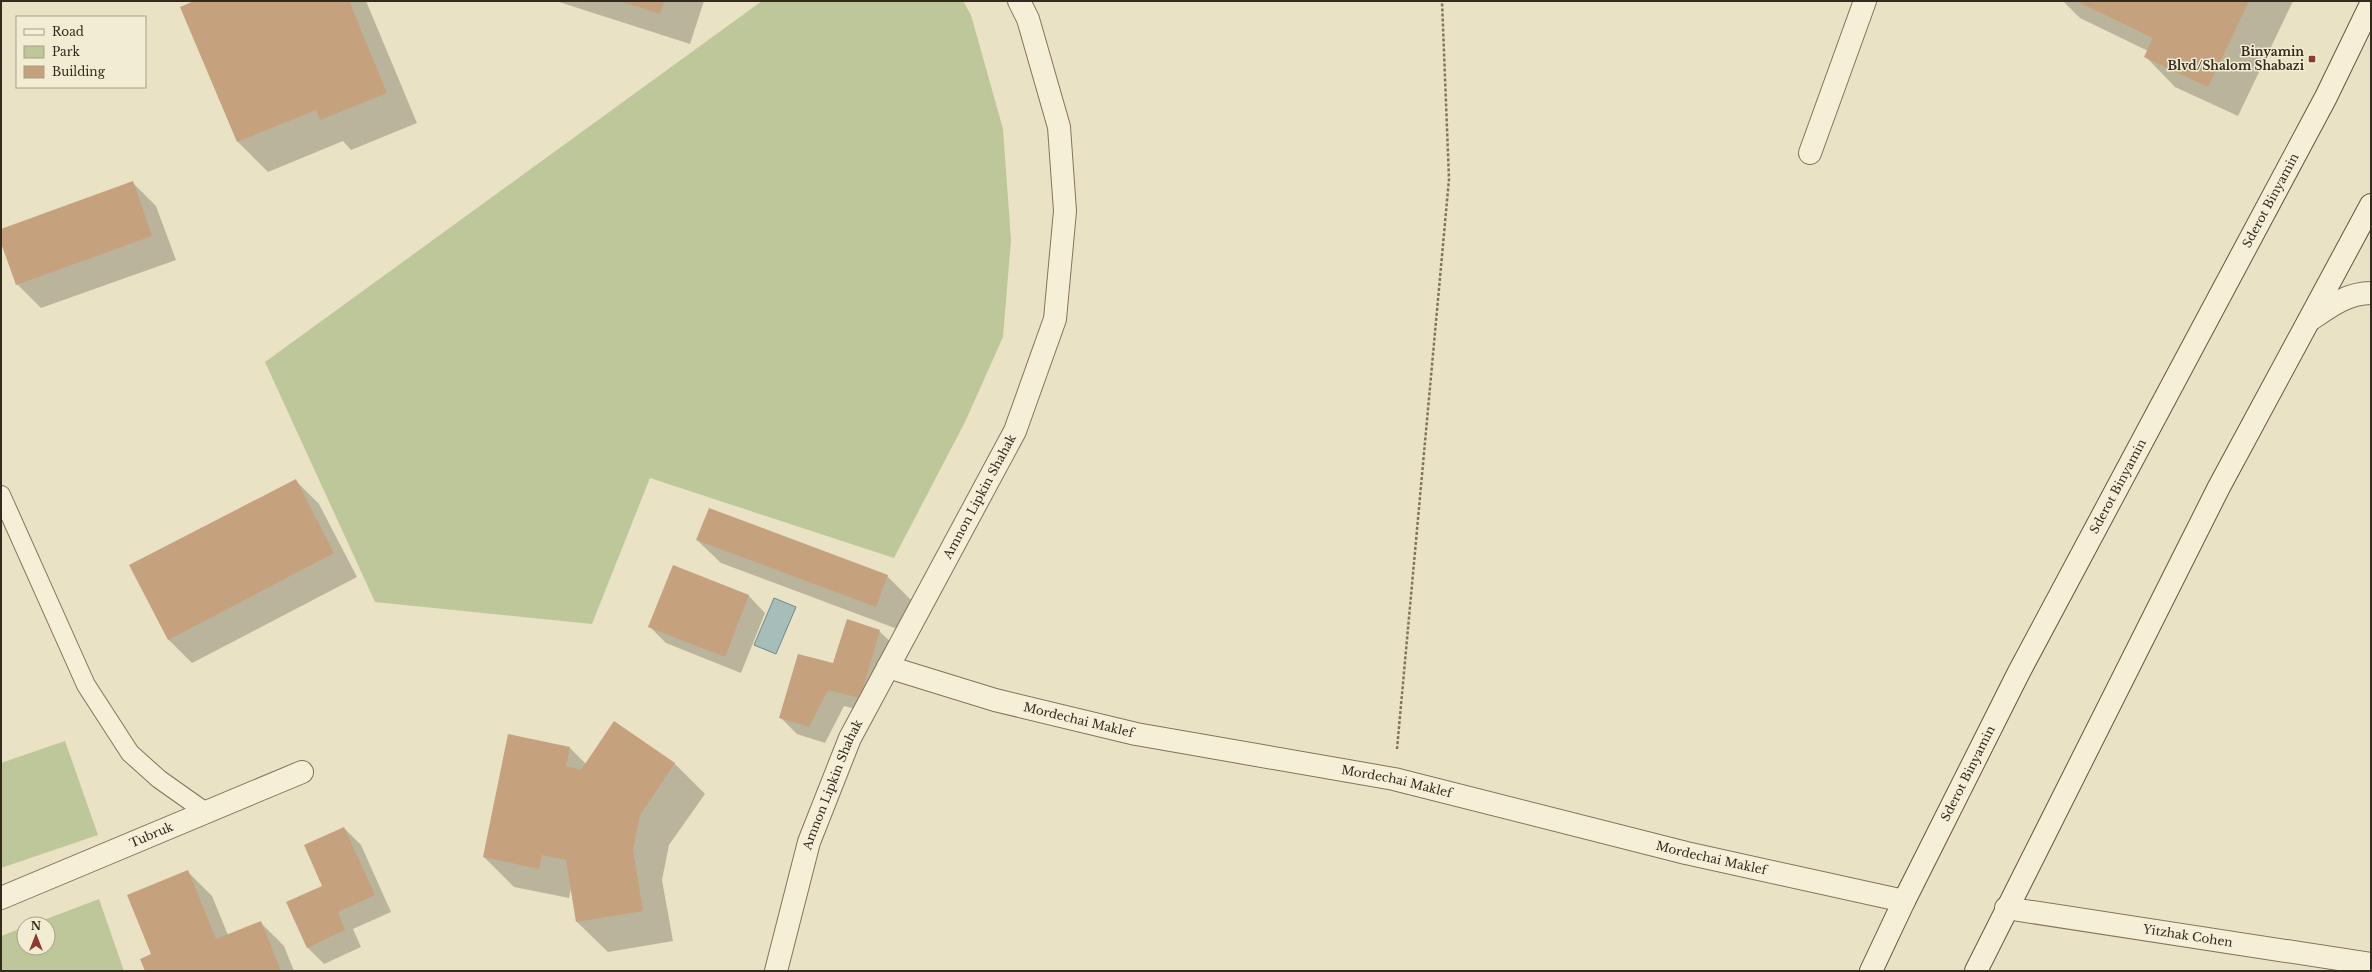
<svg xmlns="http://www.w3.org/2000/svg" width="2372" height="972" viewBox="0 0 2372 972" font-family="'Libre Baskerville',serif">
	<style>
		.green { fill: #bec799 }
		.water { fill: #a6bdb9; stroke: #6d8b86 }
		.shadow { fill: #0003 }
		.building { fill: #c5a17d }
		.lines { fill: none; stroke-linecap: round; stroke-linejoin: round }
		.lane-casing { stroke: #83745c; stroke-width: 20 }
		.street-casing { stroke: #83745c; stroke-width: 24 }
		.secondary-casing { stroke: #65553f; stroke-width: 24 }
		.path { stroke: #83745c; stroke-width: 2.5; stroke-dasharray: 3 2; stroke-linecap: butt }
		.lane { stroke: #f5efd7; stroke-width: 18 }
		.street { stroke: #f5efd7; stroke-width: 22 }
		.secondary { stroke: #f5efd7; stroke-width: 22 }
		.poi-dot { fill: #8d3932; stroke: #f2ecd3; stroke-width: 1.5 }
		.labels { text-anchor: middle; stroke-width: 3; stroke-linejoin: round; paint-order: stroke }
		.poi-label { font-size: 12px; font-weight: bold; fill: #342b1f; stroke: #f2ecd3; text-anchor: end }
		.street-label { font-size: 12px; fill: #342b1f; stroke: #f2ecd3 }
	</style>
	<rect width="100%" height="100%" fill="#eae2c4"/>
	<g class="green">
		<path d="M762,1H963L971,15L1003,129L1011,240L1003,337L965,422L894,558L650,478L592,624L375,602L265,362Z"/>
		<path d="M65,741L98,835L1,868V763Z"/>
		<path d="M99,899L124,971H1V936L24,927V948H48V924H33Z"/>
	</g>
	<path class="water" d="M774,598L796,607L776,654L754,645Z"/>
	<g class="shadow">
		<path d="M197,1H366L417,123L351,150L343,141L268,172L238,142L182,7Z"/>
		<path d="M556,1H704L690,44Z"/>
		<path d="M2063,1H2293L2238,116L2175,87L2145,56L2148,51L2080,18Z"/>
		<path d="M132,182L156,206L176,260L41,308L17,284L1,240V230Z"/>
		<path d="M295,480L319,504L357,577L192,663L168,639Z"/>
		<path d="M697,540L887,576L911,600L900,630L721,563Z"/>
		<path d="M674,567L749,596L765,613L741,673L666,643L650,627Z"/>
		<path d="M879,631L896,647L876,714L844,706L825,743L797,734L781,718Z"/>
		<path d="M615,723L675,764L705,794L669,845L662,880L673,941L608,952L577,922L571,888L569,898L514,887L484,857L570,748L586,764Z"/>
		<path d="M344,828L361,845L391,912L353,929L361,947L324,964L307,947L324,887Z"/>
		<path d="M188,872L212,896L228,935L260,922L284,946L294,971H146Z"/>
	</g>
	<g class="building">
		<path d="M194,1H349L387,93L320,120L316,110L237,142L180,7Z"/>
		<path d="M620,1H664L660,14Z"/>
		<path d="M2076,1H2249L2208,87L2144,57L2153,38Z"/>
		<path d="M133,181L152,236L16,285L1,243V229Z"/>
		<path d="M296,479L334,553L168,640L129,565Z"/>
		<path d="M709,508L888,575L876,607L696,540Z"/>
		<path d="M673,565L749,595L725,657L648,627Z"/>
		<path d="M847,619L880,630L860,698L828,690L809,727L779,718L798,654L833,663Z"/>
		<path d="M614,721L675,763L640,815L633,850L643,911L576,922L566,860L542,855L539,869L483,857L508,734L570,747L566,766L581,770Z"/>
		<path d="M344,827L375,895L338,912L345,930L307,948L286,902L322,886L304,845Z"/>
		<path d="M188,870L216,939L261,921L281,971H145L140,959L151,954L127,895Z"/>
	</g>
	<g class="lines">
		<defs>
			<path id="lane" d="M1,495L86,685L130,753L159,779L207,813"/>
			<g id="street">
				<path d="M1810,153L1865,1"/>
				<path d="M2310,320C2329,307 2347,293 2371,293"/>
				<path id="s1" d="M888,667L995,700L1136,734L1394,779L1686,853L1904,901"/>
				<path id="s2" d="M1,898L302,772"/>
				<path id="s3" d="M2006,908L2371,964"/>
				<path id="s4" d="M776,971L809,842L850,738L1015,431L1055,319L1065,211L1059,127L1028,19L1019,1"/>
			</g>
			<g id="secondary">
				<path id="s5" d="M1871,971L1904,901L2019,672L2326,97L2371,4"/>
				<path d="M1976,971L2219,487L2371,205"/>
			</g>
		</defs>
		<use href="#lane" class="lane-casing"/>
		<use href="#street" class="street-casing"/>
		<use href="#secondary" class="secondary-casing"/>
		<path class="path" d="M1397,749L1449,179L1442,1"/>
		<use href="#lane" class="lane"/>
		<use href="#street" class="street"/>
		<use href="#secondary" class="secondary"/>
	</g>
	<rect class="poi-dot" x="2308" y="55" width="8" height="8" rx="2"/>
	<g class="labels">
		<g class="poi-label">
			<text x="2304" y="56">Binyamin<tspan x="2304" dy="14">Blvd/Shalom Shabazi</tspan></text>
		</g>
		<g class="street-label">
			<text dy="4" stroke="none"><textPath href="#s5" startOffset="868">Sderot Binyamin</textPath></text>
			<text dy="4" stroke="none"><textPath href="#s5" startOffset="544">Sderot Binyamin</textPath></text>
			<text dy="4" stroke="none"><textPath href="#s4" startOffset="519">Amnon Lipkin Shahak</textPath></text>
			<text dy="4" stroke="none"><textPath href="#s1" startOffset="198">Mordechai Maklef</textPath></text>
			<text dy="4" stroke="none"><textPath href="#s5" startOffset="220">Sderot Binyamin</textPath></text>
			<text dy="4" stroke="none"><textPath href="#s1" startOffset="522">Mordechai Maklef</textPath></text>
			<text dy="4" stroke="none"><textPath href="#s4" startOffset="195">Amnon Lipkin Shahak</textPath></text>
			<text dy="4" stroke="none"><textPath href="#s2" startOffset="163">Tubruk</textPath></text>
			<text dy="4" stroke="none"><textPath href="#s1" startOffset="846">Mordechai Maklef</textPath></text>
			<text dy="4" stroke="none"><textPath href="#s3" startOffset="184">Yitzhak Cohen</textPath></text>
		</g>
	</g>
	<rect width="2372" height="972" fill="none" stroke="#342b1f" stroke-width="4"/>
	<rect x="16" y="16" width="130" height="72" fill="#f2ecd3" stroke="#a69f8b"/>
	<rect x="24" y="29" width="20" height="6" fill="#f5efd7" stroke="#a69f8b"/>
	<text x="52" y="36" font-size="12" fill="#342b1f">Road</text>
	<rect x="24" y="46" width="20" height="12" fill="#bec799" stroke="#a69f8b"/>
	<text x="52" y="56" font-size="12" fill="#342b1f">Park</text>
	<rect x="24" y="66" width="20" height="12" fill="#c5a17d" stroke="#a69f8b"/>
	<text x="52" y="76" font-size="12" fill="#342b1f">Building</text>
	<g transform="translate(36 936)"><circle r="19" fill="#f2ecd3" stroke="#a69f8b"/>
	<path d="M0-3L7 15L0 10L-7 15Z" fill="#8d3932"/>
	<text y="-6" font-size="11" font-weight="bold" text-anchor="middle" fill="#342b1f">N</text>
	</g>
</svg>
